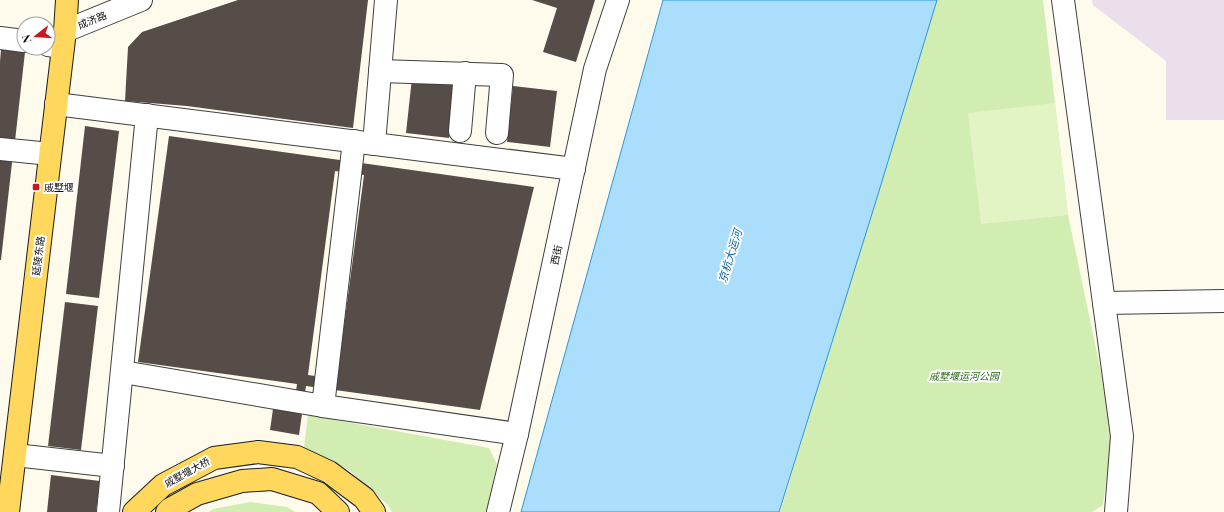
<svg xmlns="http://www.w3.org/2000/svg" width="1224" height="512" viewBox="0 0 1224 512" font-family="'Playfair Display','Noto Sans SC',serif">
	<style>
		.industrial { fill: #ebdfec }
		.green { fill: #d1edb2 }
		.pitch { fill: #e3f4c4 }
		.water { fill: #abdefc; stroke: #2b94da }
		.building { fill: #564d48; fill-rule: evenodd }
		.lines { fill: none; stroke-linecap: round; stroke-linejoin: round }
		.minor-casing { stroke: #3f3f3f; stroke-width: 24 }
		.major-casing { stroke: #1d1d1d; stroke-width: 24 }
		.minor { stroke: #fff; stroke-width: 22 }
		.major { stroke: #ffd75c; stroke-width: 22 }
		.poi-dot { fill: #c91720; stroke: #fff; stroke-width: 1.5 }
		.labels { text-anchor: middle; stroke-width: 4; stroke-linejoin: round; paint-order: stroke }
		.street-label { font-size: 10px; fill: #0c0c0c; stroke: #fff }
		.poi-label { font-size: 10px; fill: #0c0c0c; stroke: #fff; text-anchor: start }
		.park-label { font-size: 10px; font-style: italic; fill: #286a17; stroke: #fff }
		.water-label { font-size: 11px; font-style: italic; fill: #0a64aa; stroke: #fff }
	</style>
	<rect width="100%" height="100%" fill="#fffbec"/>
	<path class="industrial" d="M1092,0H1224V120H1166V61L1093,5Z"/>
	<g class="green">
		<path d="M937,0H1043L1068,215L1113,429L1103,505L1092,512H780Z"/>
		<path d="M308,415L489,448L497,464L486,512H392L387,504L349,470L304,447Z"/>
		<path d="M250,502L287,507L295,512H208L213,509Z"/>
	</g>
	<path class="pitch" d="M1055,103L1068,215L981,224L968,113Z"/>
	<path class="water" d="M663,0H937L876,201L779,512H521Z"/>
	<g class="building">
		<path d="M238,0H368L353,128L187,106L125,101L128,47L142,32Z"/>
		<path d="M532,0H595L576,62L543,52L557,8Z"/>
		<path d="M1,49L25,52L15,141L0,139V62Z"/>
		<path d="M412,78L455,82L449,138L406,133Z"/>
		<path d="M513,86L557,91L550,147L507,142Z"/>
		<path d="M85,126L119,131L99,298L66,294Z"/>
		<path d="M169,136L534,187L480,410L306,386L299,435L270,430L273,409L293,412L297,384L138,362ZM335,171L364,175L337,379L308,375Z"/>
		<path d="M0,153L13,154L1,260H0Z"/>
		<path d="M65,302L98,306L81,450L48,446Z"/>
		<path d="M51,475L100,481L96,512H47Z"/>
	</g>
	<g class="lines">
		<defs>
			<g id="minor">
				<path d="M1063,0L1122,436L1116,512"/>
				<path d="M65,31L141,0"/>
				<path d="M0,38L24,41"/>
				<path d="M48,45L63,47"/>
				<path d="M380,71L502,75L497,133"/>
				<path d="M56,104L574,169"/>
				<path d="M460,131L465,73"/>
				<path d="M374,144L386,0"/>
				<path d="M0,149L50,154"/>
				<path d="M1104,303L1224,301"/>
				<path d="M123,372L323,406L517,434"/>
				<path d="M323,406L354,141"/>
				<path d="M15,455L113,466"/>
				<path d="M108,512L147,115"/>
				<path d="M498,512L517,434L595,69L618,0"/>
			</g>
			<g id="major">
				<path d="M8,512L47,182L65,31L67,0"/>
				<path d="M134,512L163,485L214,458L258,452L297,457L329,472L364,498L374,512"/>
				<path d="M167,512L170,509L197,494L242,481L272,479L318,493L338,512"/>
			</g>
		</defs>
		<use href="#minor" class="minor-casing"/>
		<use href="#major" class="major-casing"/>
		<use href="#minor" class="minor"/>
		<use href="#major" class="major"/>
	</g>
	<rect class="poi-dot" x="32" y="183" width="8" height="8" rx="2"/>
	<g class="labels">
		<g class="street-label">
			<text transform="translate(92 20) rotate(-22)" y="4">成济路</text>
			<text transform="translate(556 255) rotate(-78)" y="4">西街</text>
			<text transform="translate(38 256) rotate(-83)" y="4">延陵东路</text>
			<text transform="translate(187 472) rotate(-29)" y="4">戚墅堰大桥</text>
		</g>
		<g class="poi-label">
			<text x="44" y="191">戚墅堰</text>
		</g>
		<g class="park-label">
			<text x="964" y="380">戚墅堰运河公园</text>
		</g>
		<g class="water-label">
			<text transform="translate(730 256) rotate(-73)" y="4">京杭大运河</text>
		</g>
	</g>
	<g transform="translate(36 36) rotate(253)"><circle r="19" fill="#ffffff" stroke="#9e9e9e"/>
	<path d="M0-3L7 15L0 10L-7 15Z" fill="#c91720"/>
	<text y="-6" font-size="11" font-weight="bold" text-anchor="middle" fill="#0c0c0c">N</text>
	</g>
</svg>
